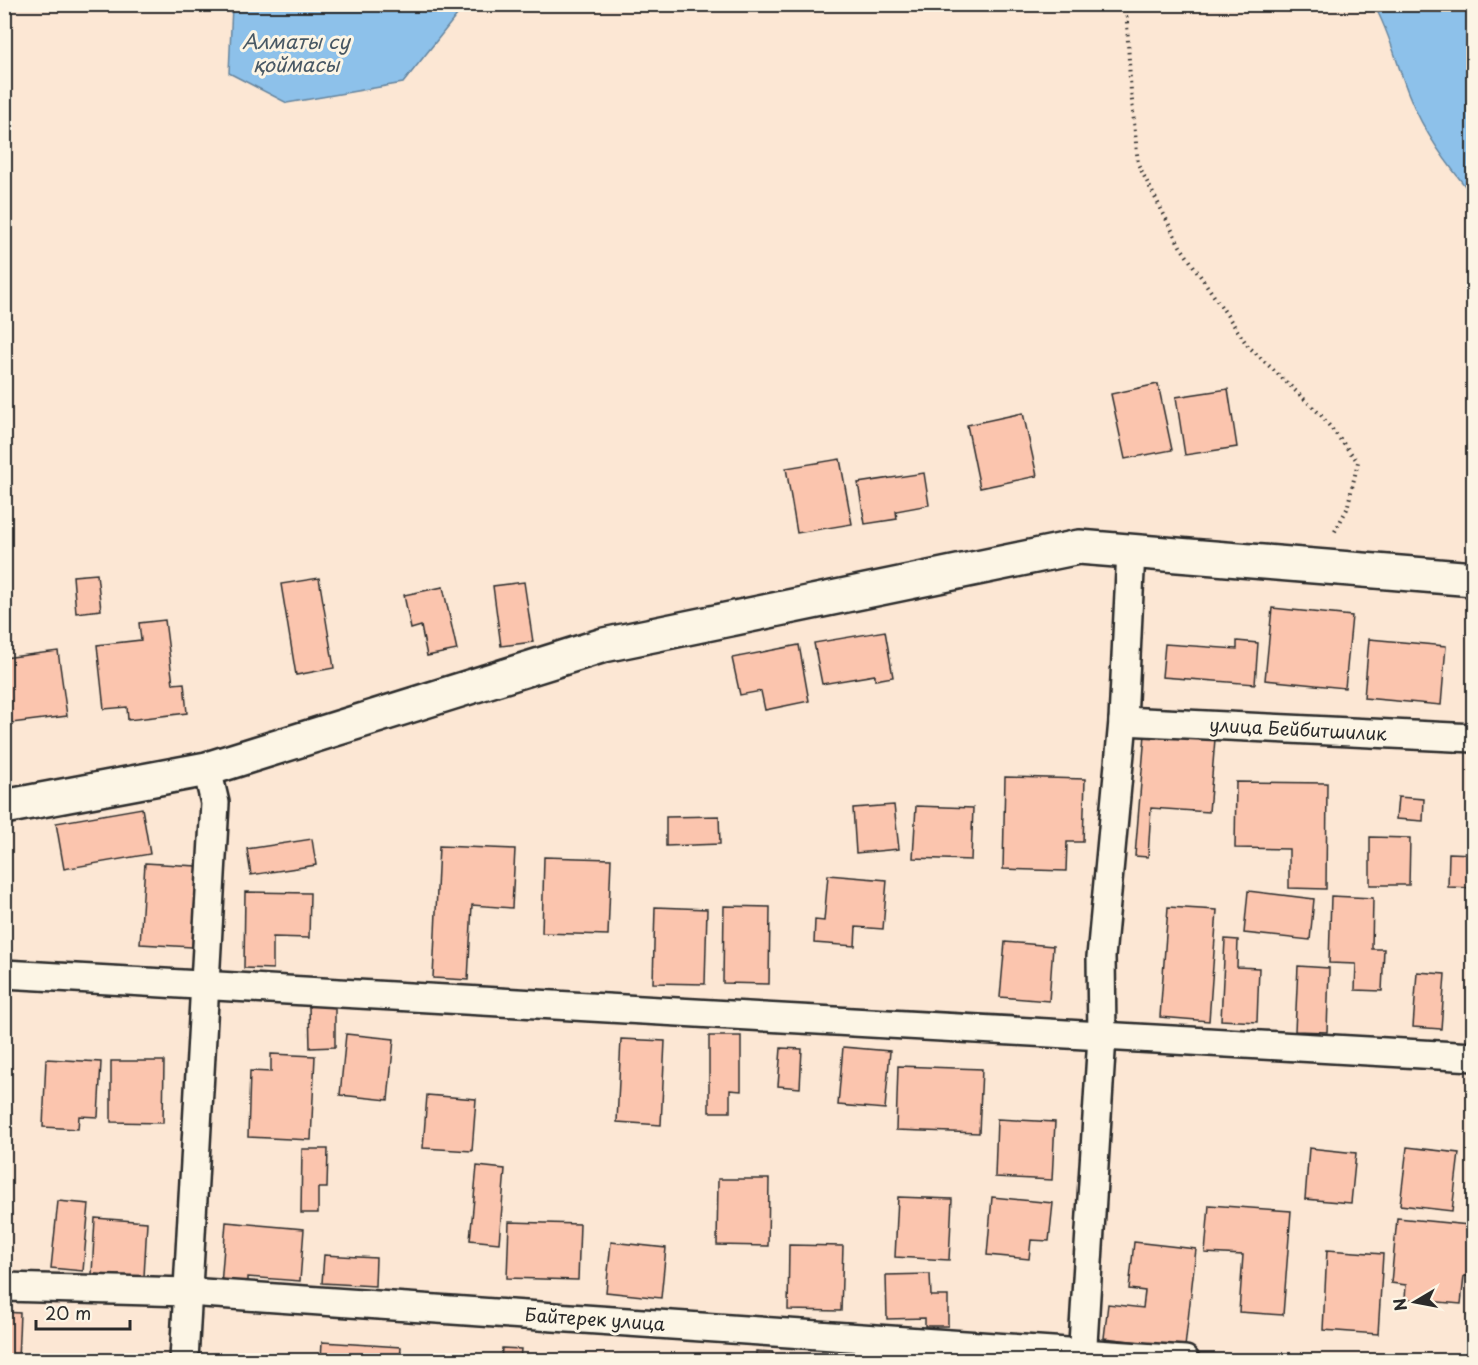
<svg xmlns="http://www.w3.org/2000/svg" width="1478" height="1365" viewBox="0 0 1478 1365" font-family="'Playpen Sans',sans-serif">
	<style>
		.water { fill: #8dc1ea; stroke: #66859e; stroke-width: 1.5 }
		.building { fill: #fbc5ae; stroke: #2b2b2b; stroke-width: 1.5 }
		.lines { fill: none; stroke-linecap: round; stroke-linejoin: round }
		.street-casing { stroke: #2b2b2b; stroke-width: 32 }
		.secondary-casing { stroke: #2b2b2b; stroke-width: 38 }
		.path { stroke: #2b2b2b; stroke-width: 4; stroke-dasharray: 1.5 4.5; stroke-linecap: butt }
		.street { stroke: #fcf5e5; stroke-width: 27 }
		.secondary { stroke: #fcf5e5; stroke-width: 33 }
		.labels { text-anchor: middle; stroke-width: 6; stroke-linejoin: round; paint-order: stroke }
		.street-label { font-size: 18px; fill: #2b2b2b; stroke: #fcf5e5 }
		.water-label { font-size: 20px; font-style: italic; fill: #485864; stroke: #fcf5e5 }
	</style>
	<rect width="100%" height="100%" fill="#fce7d4"/>
	<filter id="ink" filterUnits="userSpaceOnUse"><feTurbulence type="fractalNoise" baseFrequency=".0167" numOctaves="2"/><feDisplacementMap in="SourceGraphic" scale="12" xChannelSelector="R" yChannelSelector="G"/><feConvolveMatrix kernelMatrix="1 2 1 2 8 2 1 2 1" color-interpolation-filters="sRGB"/></filter>
	<g filter="url(#ink)">
		<g class="water">
			<path d="M232,5V4L465,5L403,83L287,103L229,73Z"/>
			<path d="M1374,5H1473V196C1448,165 1424,133 1409,95C1397,65 1390,33 1374,5Z"/>
		</g>
		<g class="building">
			<path d="M1158,384L1172,450L1125,459L1111,394Z"/>
			<path d="M1228,389L1237,447L1185,455L1176,397Z"/>
			<path d="M1023,413L1037,476L980,488L967,425Z"/>
			<path d="M840,459L852,524L797,533L786,468Z"/>
			<path d="M924,473L929,505L896,511L897,519L865,524L858,483Z"/>
			<path d="M97,574L101,610L76,613L73,576Z"/>
			<path d="M319,578L334,668L296,675L281,584Z"/>
			<path d="M524,582L533,642L501,646L493,586Z"/>
			<path d="M443,587L457,650L427,656L421,626L411,629L404,595Z"/>
			<path d="M1272,608L1352,616L1345,688L1265,680Z"/>
			<path d="M165,620L173,684L184,683L187,713L128,720L127,707L104,709L97,645L141,640L139,623Z"/>
			<path d="M885,631L893,677L875,680V675L822,684L814,643Z"/>
			<path d="M1369,639L1446,646L1441,705L1364,698Z"/>
			<path d="M1237,641L1258,643L1255,684L1162,677L1165,644L1237,649Z"/>
			<path d="M799,645L809,701L765,710L761,691L740,695L732,658Z"/>
			<path d="M58,651L67,716L4,724V658Z"/>
			<path d="M1145,734L1215,739L1209,812L1151,808L1148,857L1135,856Z"/>
			<path d="M1005,777L1085,779L1083,842H1067L1066,871L1003,869Z"/>
			<path d="M1236,782L1327,783L1326,889L1289,888V849L1235,848Z"/>
			<path d="M1398,797L1424,799L1423,821L1396,819Z"/>
			<path d="M894,805L899,849L856,853L853,808Z"/>
			<path d="M916,806L973,808L971,860L913,858Z"/>
			<path d="M142,808L150,854L64,869L56,823Z"/>
			<path d="M719,816L720,844L666,846V817Z"/>
			<path d="M1370,837L1410,838L1409,885H1370Z"/>
			<path d="M312,839L316,865L251,875L247,849Z"/>
			<path d="M439,846L515,849L512,908L472,905L468,980L433,978Z"/>
			<path d="M1449,853L1474,854V888L1448,887Z"/>
			<path d="M544,857L611,859L608,935L542,933Z"/>
			<path d="M145,863L197,866L192,947L140,944Z"/>
			<path d="M828,875L887,880L883,929L856,927L855,946L814,943L815,920L824,921Z"/>
			<path d="M1248,891L1314,899L1310,940L1244,933Z"/>
			<path d="M245,892L310,893L309,938L273,937V969L244,968Z"/>
			<path d="M1331,896L1373,898L1372,949H1384L1382,991L1355,990L1356,964L1329,963Z"/>
			<path d="M724,906L770,907L769,984L723,983Z"/>
			<path d="M655,907L707,909L705,984L653,983Z"/>
			<path d="M1168,907L1217,910L1209,1021L1160,1017Z"/>
			<path d="M1225,939L1238,940L1237,967L1259,968L1257,1022L1221,1020Z"/>
			<path d="M1005,942L1053,946L1049,1001L1000,997Z"/>
			<path d="M1298,966L1329,968L1327,1032L1295,1031Z"/>
			<path d="M1417,972L1445,974L1441,1029L1413,1027Z"/>
			<path d="M309,1006H335V1047L310,1048Z"/>
			<path d="M346,1034L394,1039L388,1100L340,1095Z"/>
			<path d="M709,1036H741V1091L730,1090V1112H709Z"/>
			<path d="M621,1039L665,1041L661,1125L617,1122Z"/>
			<path d="M843,1047L890,1051L885,1109L838,1105Z"/>
			<path d="M781,1048L802,1049L800,1088L778,1086Z"/>
			<path d="M271,1054L315,1056L311,1140L248,1137L250,1071L271,1072Z"/>
			<path d="M46,1059L101,1062L98,1117L79,1116L78,1129L43,1127Z"/>
			<path d="M111,1061H164L163,1123L111,1122Z"/>
			<path d="M898,1066L982,1069L979,1133L896,1130Z"/>
			<path d="M427,1095L476,1099L472,1151L423,1148Z"/>
			<path d="M997,1119L1055,1122L1052,1180L995,1177Z"/>
			<path d="M1407,1147L1459,1153L1452,1211L1400,1205Z"/>
			<path d="M1309,1148L1356,1153L1351,1203L1305,1199Z"/>
			<path d="M302,1149H328L327,1188H318V1213H301Z"/>
			<path d="M477,1166L505,1169L499,1243L470,1240Z"/>
			<path d="M718,1179H769L768,1246L717,1245Z"/>
			<path d="M898,1197L952,1199L949,1260L895,1257Z"/>
			<path d="M992,1197L1053,1203L1049,1241L1031,1240L1029,1259L987,1255Z"/>
			<path d="M58,1201L89,1204L83,1271L51,1268Z"/>
			<path d="M1209,1205L1291,1211L1283,1315L1239,1312L1243,1255L1205,1253Z"/>
			<path d="M95,1218L147,1222L144,1277L92,1274Z"/>
			<path d="M1397,1218L1469,1225L1468,1237L1474,1238V1277L1464,1276L1461,1304L1405,1299L1406,1285L1391,1283Z"/>
			<path d="M226,1222L304,1229L300,1281L248,1277V1287L221,1285Z"/>
			<path d="M509,1222L580,1224L578,1280L507,1278Z"/>
			<path d="M611,1242L666,1248L661,1298L606,1292Z"/>
			<path d="M1134,1242L1196,1249L1185,1347L1104,1338L1108,1304L1143,1308L1145,1291L1129,1289Z"/>
			<path d="M789,1245L843,1246L841,1311L788,1310Z"/>
			<path d="M1327,1250L1383,1254L1378,1334L1323,1330Z"/>
			<path d="M324,1255L376,1258L375,1286L322,1283Z"/>
			<path d="M930,1274L931,1296H948V1326H925V1318L887,1319L886,1275Z"/>
			<path d="M4,1312L20,1313L18,1360H4Z"/>
			<path d="M322,1342L401,1347L400,1360H321Z"/>
			<path d="M502,1348L521,1349L520,1360H501Z"/>
			<path d="M756,1351L773,1352V1360H756Z"/>
			<rect x="684" y="1357" width="42" height="3"/>
		</g>
		<g class="lines">
			<defs>
				<g id="street">
					<path d="M1123,721L1474,738"/>
					<path d="M4,974L1474,1057"/>
					<path d="M4,1287L188,1292L1185,1360"/>
					<path d="M184,1360L215,803L207,769"/>
					<path d="M1082,1360L1102,1036L1101,957L1123,721L1131,550"/>
				</g>
				<path id="secondary" d="M4,807L207,769L604,645L1079,547L1474,579"/>
			</defs>
			<use href="#street" class="street-casing"/>
			<use href="#secondary" class="secondary-casing"/>
			<path class="path" d="M1126,4L1130,80L1138,164L1180,246L1248,346L1320,414L1358,462L1347,509L1333,535"/>
			<use href="#street" class="street"/>
			<use href="#secondary" class="secondary"/>
		</g>
	</g>
	<g class="labels">
		<g class="street-label">
			<text transform="translate(1298 730) rotate(3)" y="6">улица Бейбитшилик</text>
			<text transform="translate(595 1320) rotate(4)" y="6">Байтерек улица</text>
		</g>
		<g class="water-label">
			<text x="296" y="49">Алматы су<tspan x="296" dy="23">қоймасы</tspan></text>
		</g>
	</g>
	<rect width="1478" height="1365" fill="none" stroke="#fcf5e5" stroke-width="24"/>
	<rect x="12" y="12" width="1454" height="1341" fill="none" stroke="#2b2b2b" stroke-width="2" filter="url(#ink)"/>
	<g transform="translate(1415 1302) rotate(260)" stroke="#fcf5e5" stroke-width="4.5" paint-order="stroke">
	<path d="M0-4.5L10 22L0 15L-10 22Z" fill="#2b2b2b"/>
	<text y="-9" font-size="16" font-weight="bold" text-anchor="middle" fill="#2b2b2b">N</text>
	</g>
	<path d="M36 1320v9h94v-9" fill="none" stroke="#2b2b2b" stroke-width="3"/>
	<text x="45" y="1320" font-size="18" fill="#2b2b2b" stroke="#fcf5e5" stroke-width="4.5" paint-order="stroke">20 m</text>
</svg>
